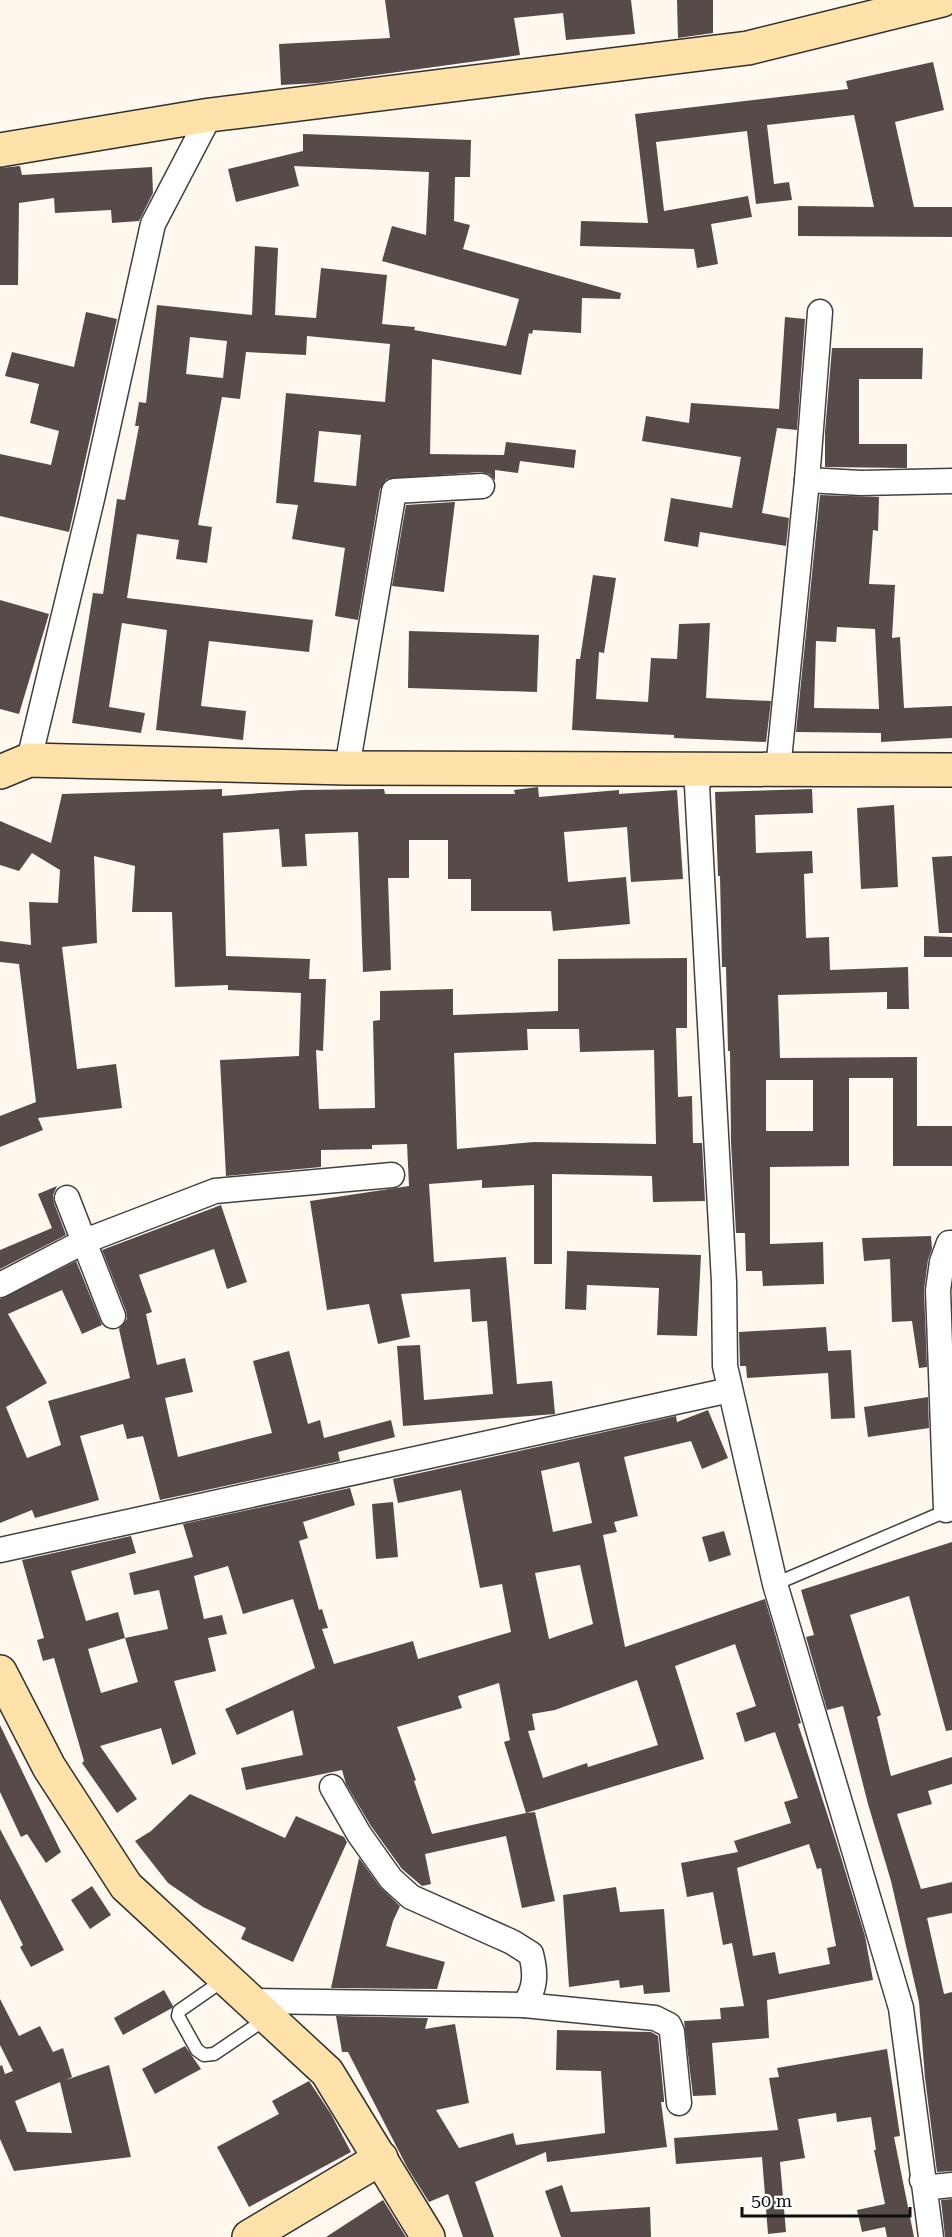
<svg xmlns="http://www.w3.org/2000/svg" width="952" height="2237" viewBox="0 0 952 2237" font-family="'Roboto Serif',serif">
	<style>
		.building { fill: #574b49; fill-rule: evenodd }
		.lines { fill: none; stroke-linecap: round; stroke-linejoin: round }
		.lane-casing { stroke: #414141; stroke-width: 15 }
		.street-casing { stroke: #414141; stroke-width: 27 }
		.secondary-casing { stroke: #303030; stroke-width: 36 }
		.lane { stroke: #fff; stroke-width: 12 }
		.street { stroke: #fff; stroke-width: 24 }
		.secondary { stroke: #ffe2a9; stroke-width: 33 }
	</style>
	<rect width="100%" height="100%" fill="#fff8ee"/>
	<g class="building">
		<path d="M385,0H631L635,34L566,40L563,13L514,18L520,55L318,83L281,85L279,44L390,38Z"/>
		<path d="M677,0H713V33L678,38Z"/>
		<path d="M933,62L944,110L895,122L914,207H952V237L798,236V206L874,207L854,115L767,125L774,184L789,182L792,200L756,204L747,131L656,142L664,211L748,196L752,217L711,224L718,264L697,268L694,249L580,246L581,221L648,223L635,114L848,89L846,81Z"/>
		<path d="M303,134L471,140L470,177H455L454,221L470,225L463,249L621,293L620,299L582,298L581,333L533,330L532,334L529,333L521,375L432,359L430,454L504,455L506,442L576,450L574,468L520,461L518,473L495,470V480L489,474L481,472L387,479L380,489L358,620L335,616L345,548L292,539L298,505L276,503L286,393L385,402L390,344L307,336L306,355L246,352L240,399L222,397L198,525L212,527L207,563L176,559L179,540L137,534L127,598L313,620L309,652L209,641L201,706L246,711L243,740L156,730L167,630L122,623L109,707L145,713L141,733L72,723L93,593L103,594L117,499L125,500L139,426H135L139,402L146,403L157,305L252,315L255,246L278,248L275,315L316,318L321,268L387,275L382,324L415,327L414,330L506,346L519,299L382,261L392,226L426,235L429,172L294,166L299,186L236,202L228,169L303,151ZM190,337L227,341L223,378L186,374ZM319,431L361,435L356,486L314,482Z"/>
		<path d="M20,166L22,175L152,167L153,193L139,221L112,223L111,210L55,213L54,198L19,203L18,285H0V168Z"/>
		<path d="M86,312L117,319L69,532L0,516V454L51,465L59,431L30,423L39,384L5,376L12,352L74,367Z"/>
		<path d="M785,317L805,319L797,430L777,428L762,513L789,518L786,546L700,532L698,547L664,541L671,498L732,508L741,457L642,441L646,416L689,423L691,403L779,409Z"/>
		<path d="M832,348H923L922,379H859V444H907V468L825,467V432Z"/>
		<path d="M820,495L879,497L878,531L873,530L869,584L895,585L892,638L900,637L904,708L952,706V738L881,742V733L796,732ZM837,627L875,629L879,709L814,708L816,641L836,642Z"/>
		<path d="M455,502L444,592L392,586L406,505Z"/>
		<path d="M593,575L616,578L604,653L599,652L596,699L648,702L651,658L677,659L679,624L710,623L706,698L771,701L766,742L674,738V735L572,730L576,659H580Z"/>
		<path d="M0,600L49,614L19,714L0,709Z"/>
		<path d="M409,631L539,635L537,692L408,688Z"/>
		<path d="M538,787L539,797L619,790V794L677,790L683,879L631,882L627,827L564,832L568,882L626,877L630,924L553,931L551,911H471V879H448V840H409V878H388L391,970L363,972L358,832L305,834L307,866L282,867L279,829L223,833L226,956L310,959L309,979H326L323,1051L316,1050L319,1109L375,1108L373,1021L380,1020V991L453,989V1015L558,1011V959L687,958V1028H676L678,1097L692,1096L693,1143H702L705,1201L653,1202L652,1176L552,1174V1264H534V1185L482,1188V1180L429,1184L434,1262L506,1257L517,1384L552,1381L555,1414L403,1426L397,1346L420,1345L424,1400L493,1394L487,1321L472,1322L470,1289L401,1294L410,1337L378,1344L369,1304L327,1310L310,1201L409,1186L407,1144L372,1145V1149L321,1150V1167L226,1176L220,1060L299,1056L301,993L228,990V985L175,987L172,912H132L135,866L94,856L97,943L62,947L77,1069L116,1064L122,1108L38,1118L43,1130L0,1147V1116L36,1102L19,964L0,962V941L31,945L29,902L58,903L60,870L32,853L19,871L0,865V821L51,843L62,794L222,789V796L302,790L384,789L385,794H515L514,790ZM527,1029H579L580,1052L654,1050L656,1144L534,1142L457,1149L454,1053L528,1050Z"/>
		<path d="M812,789L813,813L755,815L756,853L812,851L813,873L804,874L806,938L829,937L830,970L908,967L909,1009H887V992L778,995L780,1058L917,1057V1126H952V1166H893V1078H849V1166L770,1167V1244L823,1242L824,1284L763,1286L762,1271H746L745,1233H736L731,1142L730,1051H728L726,967H722L720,876H718L715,792ZM766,1080H813V1131H766Z"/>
		<path d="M894,805L898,887L861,889L857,808Z"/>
		<path d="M952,856V933H939L932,857Z"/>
		<path d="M924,936L952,937V957H924Z"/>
		<path d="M57,1186L53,1195L54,1203L66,1235L0,1269V1250L52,1228L38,1194Z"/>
		<path d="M221,1205L247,1282L227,1289L214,1249L139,1275L152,1312L146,1314L157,1365L185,1358L193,1392L165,1398L178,1457L272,1433L253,1361L289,1351L308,1424L320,1420L324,1438L391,1420L395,1437L338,1452L340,1461L160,1500L143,1436L127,1439L123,1424L80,1436L99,1500L35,1518L32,1510L0,1523V1299L76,1261L102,1325L82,1334L62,1290L8,1314L47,1383L6,1407L27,1458L61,1445L48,1401L130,1378L119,1329L127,1319L126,1311L102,1250Z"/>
		<path d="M931,1236L932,1249L928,1260L924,1290L927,1367L919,1368L912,1321L892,1322L890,1259L864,1261L862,1238Z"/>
		<path d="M567,1251L701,1255L697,1336L657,1335L659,1288L587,1285L586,1310L565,1309Z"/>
		<path d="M826,1327L828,1351L851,1350L855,1418L831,1419L828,1373L747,1378L746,1366H740L739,1332Z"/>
		<path d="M928,1397L929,1428L868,1437L864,1407Z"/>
		<path d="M708,1410L728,1458L702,1469L691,1441L624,1457L638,1516L614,1522L617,1532L603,1535L625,1647L765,1599L801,1723L798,1724L836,1841L865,1936L873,1980L767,2000L769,2038L712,2043L716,2095L693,2096L684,2021L721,2019L720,2008L744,2006L732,1943L723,1945L713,1892L687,1897L681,1863L738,1852L734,1841L791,1823L784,1802L798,1798L775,1732L745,1742L736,1713L756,1706L735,1644L675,1666L704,1759L526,1813L535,1812L555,1901L522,1908L506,1836L425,1854L431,1884L422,1886L402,1869L371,1826L346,1784L342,1770L246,1790L241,1768L303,1755L293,1710L237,1735L225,1709L315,1668L293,1599L243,1614L228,1566L194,1576L204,1619L222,1615L227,1634L208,1638L216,1671L174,1681L196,1754L172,1765L161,1728L100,1746L137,1799L117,1813L82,1763L84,1761L54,1658L43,1661L37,1640L44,1638L22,1560L131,1536L136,1553L71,1571L86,1621L118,1612L125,1638L168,1629L159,1590L134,1595L129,1573L193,1557L183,1524L350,1488L355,1505L303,1522L308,1538L299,1541L319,1610L322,1609L328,1628L322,1629L334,1664L413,1641L418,1659L511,1632L502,1584L480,1588L461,1490L398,1503L393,1479L676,1416L677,1422ZM579,1462L592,1523L553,1532L541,1471ZM580,1565L593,1624L549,1639L535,1573ZM125,1638L138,1682L101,1693L88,1649ZM637,1680L658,1745L588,1767L587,1763L543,1778L528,1731L535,1730L532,1714L555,1710ZM499,1683L510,1740L504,1742L526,1813L432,1834L414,1781L416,1780L397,1727L462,1708L458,1696ZM809,1844L817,1869L821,1868L836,1946L827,1948L830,1964L779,1974L775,1952L753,1956L737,1868Z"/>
		<path d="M393,1502L398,1557L376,1559L372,1504Z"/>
		<path d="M724,1531L731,1555L709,1562L702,1537Z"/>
		<path d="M952,1542V1730L946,1731L909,1596L850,1615L881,1715L877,1717L891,1776L952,1757V1784L928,1791L932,1804L897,1814L921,1889L952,1882V1913L927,1918L944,1994L952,1992V2171L937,2172L925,2078L919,2002L891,1881L868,1804L843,1706L827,1710L806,1637L814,1635L801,1590Z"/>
		<path d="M0,1725L61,1852L46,1863L27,1834L21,1837L0,1792Z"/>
		<path d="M190,1794L285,1838L296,1816L344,1837L347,1842L293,1962L241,1939L246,1928L203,1907L168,1883L135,1841L151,1831Z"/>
		<path d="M0,1829L64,1950L31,1967L20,1947L23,1945L0,1899Z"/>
		<path d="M359,1858L380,1887L400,1906L393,1921L386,1946L445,1962L437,1989L331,1988Z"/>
		<path d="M92,1886L111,1915L90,1929L71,1900Z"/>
		<path d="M616,1887L620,1912L664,1909L670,1992L644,1994L643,1985L620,1988L619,1980L569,1987L563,1895Z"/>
		<path d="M164,1990L173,2006L172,2008L123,2035L114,2018Z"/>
		<path d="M0,1999L19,2036L40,2026L53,2052L63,2048L72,2077L66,2080L109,2065L131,2157L14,2171L0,2139V2066L2,2065L5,2074L13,2071L0,2045ZM60,2082L72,2133L27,2132L15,2101Z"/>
		<path d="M336,2016L428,2018L425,2029L455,2024L469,2103L436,2110L459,2148L513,2133L516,2145L605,2133L601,2071L556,2070L557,2030L651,2032L658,2036L664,2099V2102H661L667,2147L547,2162L546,2152L475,2182L494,2237H463L448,2194L429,2202L407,2167L348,2052H342Z"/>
		<path d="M185,2046L201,2069L155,2094L142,2069Z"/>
		<path d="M887,2049L900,2136L894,2137L914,2237H887L885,2227L862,2232L857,2210L885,2204L874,2150H876L871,2117L837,2122L836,2113L798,2119L805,2158L780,2162L786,2232L768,2234L762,2157L676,2164L674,2138L778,2130L769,2078L779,2077L777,2068Z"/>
		<path d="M309,2081L331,2114L351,2152L249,2207L217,2147L279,2114L272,2101Z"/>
		<path d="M562,2185L571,2212L650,2207L651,2237H561L545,2191Z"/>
		<path d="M952,2199V2237H945L941,2200Z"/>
		<path d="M383,2200L406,2237H326Z"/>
	</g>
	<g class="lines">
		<defs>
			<g id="lane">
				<path d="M775,1584L951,1509"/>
				<path d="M225,1979L179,2011L178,2016L197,2050L204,2055L214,2054L267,2018"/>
			</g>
			<g id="street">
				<path d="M807,480L861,483L952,481"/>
				<path d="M29,760L92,499L153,224L210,115"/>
				<path d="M347,768L394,491L482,486"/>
				<path d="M704,768L697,786L724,1282L725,1366L775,1584L901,2008L931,2237"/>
				<path d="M778,770L807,480L820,312"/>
				<path d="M67,1198L113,1316"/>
				<path d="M0,1285L85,1241L215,1191L392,1175"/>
				<path d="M946,1510L938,1290L942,1262L949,1243H952"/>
				<path d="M0,1550L730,1390"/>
				<path d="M332,1787L359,1834L391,1879L411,1897L512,1942L531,1954C536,1973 536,1989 524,2005"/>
				<path d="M251,2001L524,2005L655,2018L669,2025L672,2032L679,2103"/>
				<path d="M922,2180L932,2187L952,2185"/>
			</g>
			<g id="secondary">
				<path d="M0,150L210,115L748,48L942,0"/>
				<path d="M0,772L29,760L347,768L952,770"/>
				<path d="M0,1672L49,1767L126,1886L327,2072L428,2237"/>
				<path d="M249,2237L381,2158"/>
			</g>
		</defs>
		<use href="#lane" class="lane-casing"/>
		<use href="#street" class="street-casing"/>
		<use href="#secondary" class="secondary-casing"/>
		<use href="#lane" class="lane"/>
		<use href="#street" class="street"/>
		<use href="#secondary" class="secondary"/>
	</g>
	<path d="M742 2207v9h168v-9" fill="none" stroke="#0e0e0e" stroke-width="3"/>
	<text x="751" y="2207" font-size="18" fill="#0e0e0e" stroke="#ffffff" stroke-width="4.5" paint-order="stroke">50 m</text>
</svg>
